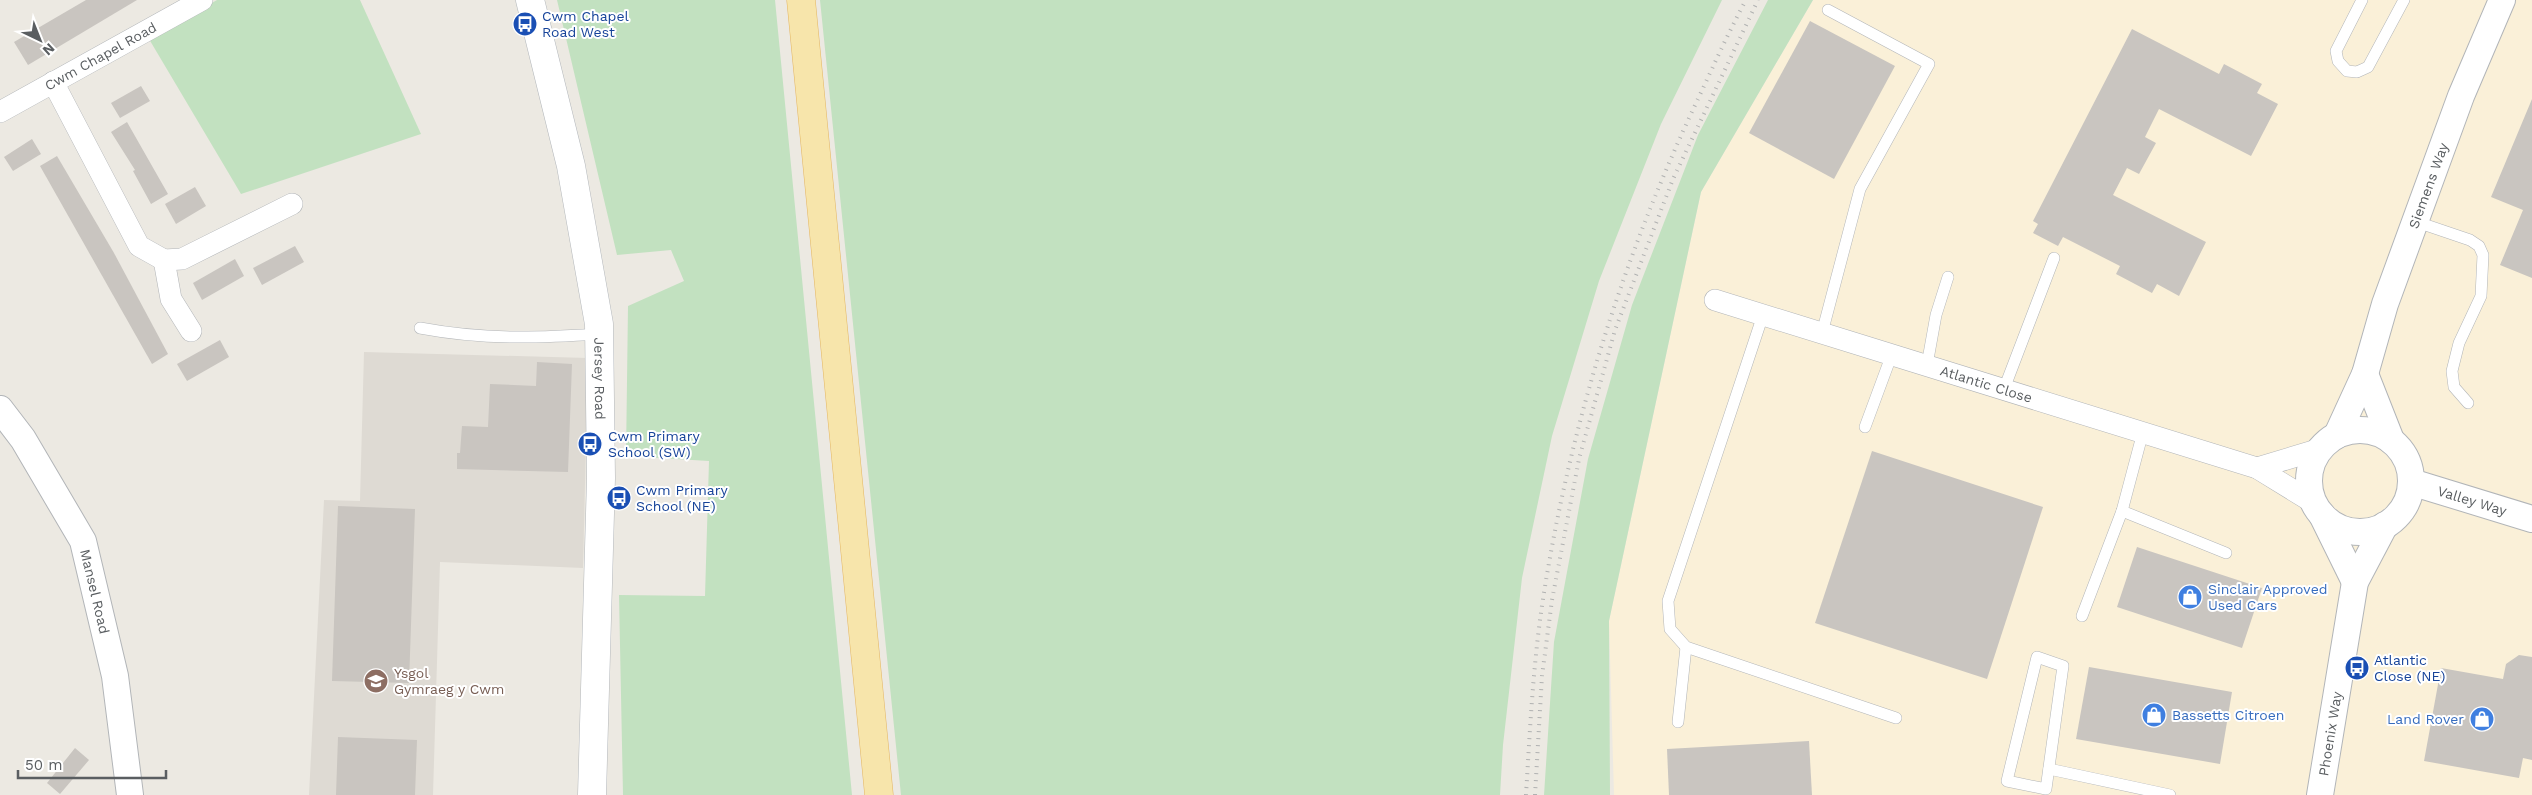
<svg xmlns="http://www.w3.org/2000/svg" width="2532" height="795" viewBox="0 0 2532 795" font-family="'Work Sans',sans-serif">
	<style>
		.commercial { fill: #faf0d8 }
		.education { fill: #dedad3 }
		.green { fill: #c2e1c0 }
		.building { fill: #c9c5c0 }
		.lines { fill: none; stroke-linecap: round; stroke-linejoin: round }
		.service-casing { stroke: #b2b5b8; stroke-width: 12 }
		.minor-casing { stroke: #b2b5b8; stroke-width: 22 }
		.tertiary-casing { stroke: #b2b5b8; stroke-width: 28 }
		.secondary-casing { stroke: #b3b7bb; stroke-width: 29 }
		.primary-casing { stroke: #e4b662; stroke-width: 29 }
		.service { stroke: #fff; stroke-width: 11 }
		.minor { stroke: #fff; stroke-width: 21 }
		.tertiary { stroke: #fff; stroke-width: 26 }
		.secondary { stroke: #fff; stroke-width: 28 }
		.primary { stroke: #f7e5ab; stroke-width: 28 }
		.rail { stroke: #b0b1b1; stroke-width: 4; stroke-dasharray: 1 6; stroke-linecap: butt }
		.labels { text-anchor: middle; stroke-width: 4; stroke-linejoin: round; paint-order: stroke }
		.transit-label { font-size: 14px; fill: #164399; stroke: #fff; text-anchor: start }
		.street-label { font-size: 14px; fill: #5a5e61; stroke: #fff }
		.shop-label { font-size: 14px; fill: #366cbe; stroke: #fff; text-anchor: start }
		.education-label { font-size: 14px; fill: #785e54; stroke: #fff; text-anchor: start }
	</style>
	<rect width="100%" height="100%" fill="#ece9e2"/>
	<path class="commercial" d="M1813,0H2532V795H1614L1609,621L1701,192Z"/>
	<path class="education" d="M364,352L588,358L583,568L440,562L433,795H309L324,500L360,501Z"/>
	<g class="green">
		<path d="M217,0H360L421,134L241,194L149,39Z"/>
		<path d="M557,0H775L852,795H623L619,595L705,596L709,461L626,456L628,306L684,281L671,250L617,255Z"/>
		<path d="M820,0H1722L1661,124L1599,281L1552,436L1522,578L1503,745L1500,795H901Z"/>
		<path d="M1768,0H1813L1701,192L1609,621L1610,795H1544L1554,642L1588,459L1632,305L1698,135Z"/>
	</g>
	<g class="building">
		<path d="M86,0H137L28,65L14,42Z"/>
		<path d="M1810,21L1895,66L1834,179L1749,133Z"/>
		<path d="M2132,29L2219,74L2224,64L2262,84L2257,93L2278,104L2251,156L2159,109L2145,137L2156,143L2139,174L2127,168L2113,195L2206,242L2179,296L2157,284L2152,293L2116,274L2120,266L2063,237L2058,246L2033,233L2038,224L2033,221Z"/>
		<path d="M141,86L150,101L120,118L111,103Z"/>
		<path d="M2532,99V278L2500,265L2523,210L2491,197Z"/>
		<path d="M127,122L168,194L151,204L133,171L135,170L111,132Z"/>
		<path d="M32,139L41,154L13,171L4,157Z"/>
		<path d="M57,156L114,253L168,354L152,364L40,166Z"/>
		<path d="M195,187L206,206L176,224L165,204Z"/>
		<path d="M295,246L304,262L262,285L253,268Z"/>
		<path d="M235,259L244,276L202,300L193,283Z"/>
		<path d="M220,340L229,357L187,381L177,364Z"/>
		<path d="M537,362L572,364L568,472L457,469V453H460L462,426L488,427L490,384L536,386Z"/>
		<path d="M1872,451L2043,507L1987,679L1815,623Z"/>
		<path d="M338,506L415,509L409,683L332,681Z"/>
		<path d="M2137,547L2262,588L2242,648L2117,607Z"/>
		<path d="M2519,655L2532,657V760L2523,758L2519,778L2424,761L2441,668L2503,679L2506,664Z"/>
		<path d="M2089,667L2232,692L2220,764L2076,739Z"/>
		<path d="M338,737L417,740L415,795H336Z"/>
		<path d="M1809,741L1812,795H1669L1667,749Z"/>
		<path d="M75,748L89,760L60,794L47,783Z"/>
	</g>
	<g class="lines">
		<defs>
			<g id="service">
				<path d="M2362,0L2336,51L2338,61L2347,71L2357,72L2368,67L2404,0"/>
				<path d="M2414,221L2470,240L2479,246L2483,255L2481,296L2459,343L2452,371L2454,387L2468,403"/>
				<path d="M1763,315L1668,601L1670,629L1686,647L1896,718"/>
				<path d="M420,328C484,340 536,338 600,334"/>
				<path d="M1822,333L1860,189L1929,64L1828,10"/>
				<path d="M1927,365L1936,315L1948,277"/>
				<path d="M2004,389L2054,258"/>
				<path d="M1865,427L1892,354"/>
				<path d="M2122,511L2226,553"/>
				<path d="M2082,616L2122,511L2143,432"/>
				<path d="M2037,657L2063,666L2046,789L2007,781Z"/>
				<path d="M1678,722L1686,647"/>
				<path d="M2049,769L2170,795"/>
			</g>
			<g id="minor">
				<path d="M53,82L139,246L164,260L182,259L292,204"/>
				<path id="s1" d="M0,112L202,0"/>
				<path d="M164,260L171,299L191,331"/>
				<path id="s2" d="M1715,300L2257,468L2314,503"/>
				<path d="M2257,468L2320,449"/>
			</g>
			<g id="tertiary">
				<path d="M2365,374L2391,440"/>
				<path id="s3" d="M0,409L23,439L83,541L115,676L130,795"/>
				<circle cx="2360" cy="481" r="51"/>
				<path id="s4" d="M2337,435L2365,374L2385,304L2461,96L2502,0"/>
				<path id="s5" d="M2411,482L2532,519"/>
				<path d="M2322,515L2355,582"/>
				<path id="s6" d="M2320,795L2355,582L2385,525"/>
			</g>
			<g id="secondary">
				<path id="s7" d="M530,0L571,166L599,324L601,478L592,795"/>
			</g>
			<path id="primary" d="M801,0L879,795"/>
		</defs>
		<use href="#service" class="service-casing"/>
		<use href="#minor" class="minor-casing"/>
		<use href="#tertiary" class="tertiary-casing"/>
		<use href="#secondary" class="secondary-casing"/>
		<use href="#primary" class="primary-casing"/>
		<use href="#service" class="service"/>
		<use href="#minor" class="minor"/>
		<use href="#tertiary" class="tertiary"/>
		<use href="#secondary" class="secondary"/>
		<use href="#primary" class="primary"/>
		<g class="rail">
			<path d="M1526,795C1530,730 1533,664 1543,599C1570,426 1622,260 1697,101C1713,67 1728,33 1746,0"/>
			<path d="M1535,795L1542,676L1552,600L1579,459L1615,330L1673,179L1758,0"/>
		</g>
	</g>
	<defs>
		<symbol id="bus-disc" viewBox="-11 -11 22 22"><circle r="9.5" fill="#1a4fb4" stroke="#fff"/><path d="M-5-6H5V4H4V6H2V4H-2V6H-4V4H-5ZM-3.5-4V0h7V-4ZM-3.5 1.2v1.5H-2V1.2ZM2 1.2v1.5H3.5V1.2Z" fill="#fff"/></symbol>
		<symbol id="shop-disc" viewBox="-11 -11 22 22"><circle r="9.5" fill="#3f7fe0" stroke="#fff"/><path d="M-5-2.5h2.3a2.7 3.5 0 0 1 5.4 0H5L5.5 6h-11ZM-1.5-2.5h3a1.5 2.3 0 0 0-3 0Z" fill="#fff"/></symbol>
		<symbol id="school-disc" viewBox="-11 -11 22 22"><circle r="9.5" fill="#8d6e63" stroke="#fff"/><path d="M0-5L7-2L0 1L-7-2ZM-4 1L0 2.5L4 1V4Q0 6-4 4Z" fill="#fff"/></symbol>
	</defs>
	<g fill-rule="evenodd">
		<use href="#bus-disc" x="511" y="10" width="28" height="28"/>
		<use href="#bus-disc" x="576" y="430" width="28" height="28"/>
		<use href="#bus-disc" x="605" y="484" width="28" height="28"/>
		<use href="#shop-disc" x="2176" y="583" width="28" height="28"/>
		<use href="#bus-disc" x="2343" y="654" width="28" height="28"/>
		<use href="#school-disc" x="362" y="667" width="28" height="28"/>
		<use href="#shop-disc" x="2140" y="701" width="28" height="28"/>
		<use href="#shop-disc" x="2468" y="705" width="28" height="28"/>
	</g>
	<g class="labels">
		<g class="transit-label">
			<text x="542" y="21">Cwm Chapel<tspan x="542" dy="16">Road West</tspan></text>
			<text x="608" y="441">Cwm Primary<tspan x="608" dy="16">School (SW)</tspan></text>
			<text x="636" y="495">Cwm Primary<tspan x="636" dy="16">School (NE)</tspan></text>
			<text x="2374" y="665">Atlantic<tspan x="2374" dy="16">Close (NE)</tspan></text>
		</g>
		<g class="street-label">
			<text dy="5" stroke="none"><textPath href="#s1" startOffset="115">Cwm Chapel Road</textPath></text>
			<text dy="5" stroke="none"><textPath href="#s4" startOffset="266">Siemens Way</textPath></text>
			<text dy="5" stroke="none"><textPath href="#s7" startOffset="386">Jersey Road</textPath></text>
			<text dy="5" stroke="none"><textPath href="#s2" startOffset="284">Atlantic Close</textPath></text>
			<text dy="5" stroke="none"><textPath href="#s5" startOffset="64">Valley Way</textPath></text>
			<text dy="5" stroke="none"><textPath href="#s3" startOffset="208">Mansel Road</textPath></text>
			<text dy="5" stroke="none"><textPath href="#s6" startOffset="62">Phoenix Way</textPath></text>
		</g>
		<g class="shop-label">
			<text x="2208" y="594">Sinclair Approved<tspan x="2208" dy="16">Used Cars</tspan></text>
			<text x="2172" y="720">Bassetts Citroen</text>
			<text x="2464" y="724" text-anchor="end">Land Rover</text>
		</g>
		<g class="education-label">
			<text x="394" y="678">Ysgol<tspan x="394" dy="16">Gymraeg y Cwm</tspan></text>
		</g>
	</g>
	<g transform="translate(40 40) rotate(137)" stroke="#ffffff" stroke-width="4" paint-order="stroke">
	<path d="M0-4L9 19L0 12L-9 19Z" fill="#5a5e61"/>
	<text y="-8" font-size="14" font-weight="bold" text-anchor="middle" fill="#5a5e61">N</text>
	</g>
	<path d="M18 770v8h148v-8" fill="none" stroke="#5a5e61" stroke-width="2.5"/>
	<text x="25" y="770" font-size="15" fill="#5a5e61" stroke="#ffffff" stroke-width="4" paint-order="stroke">50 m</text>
</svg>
